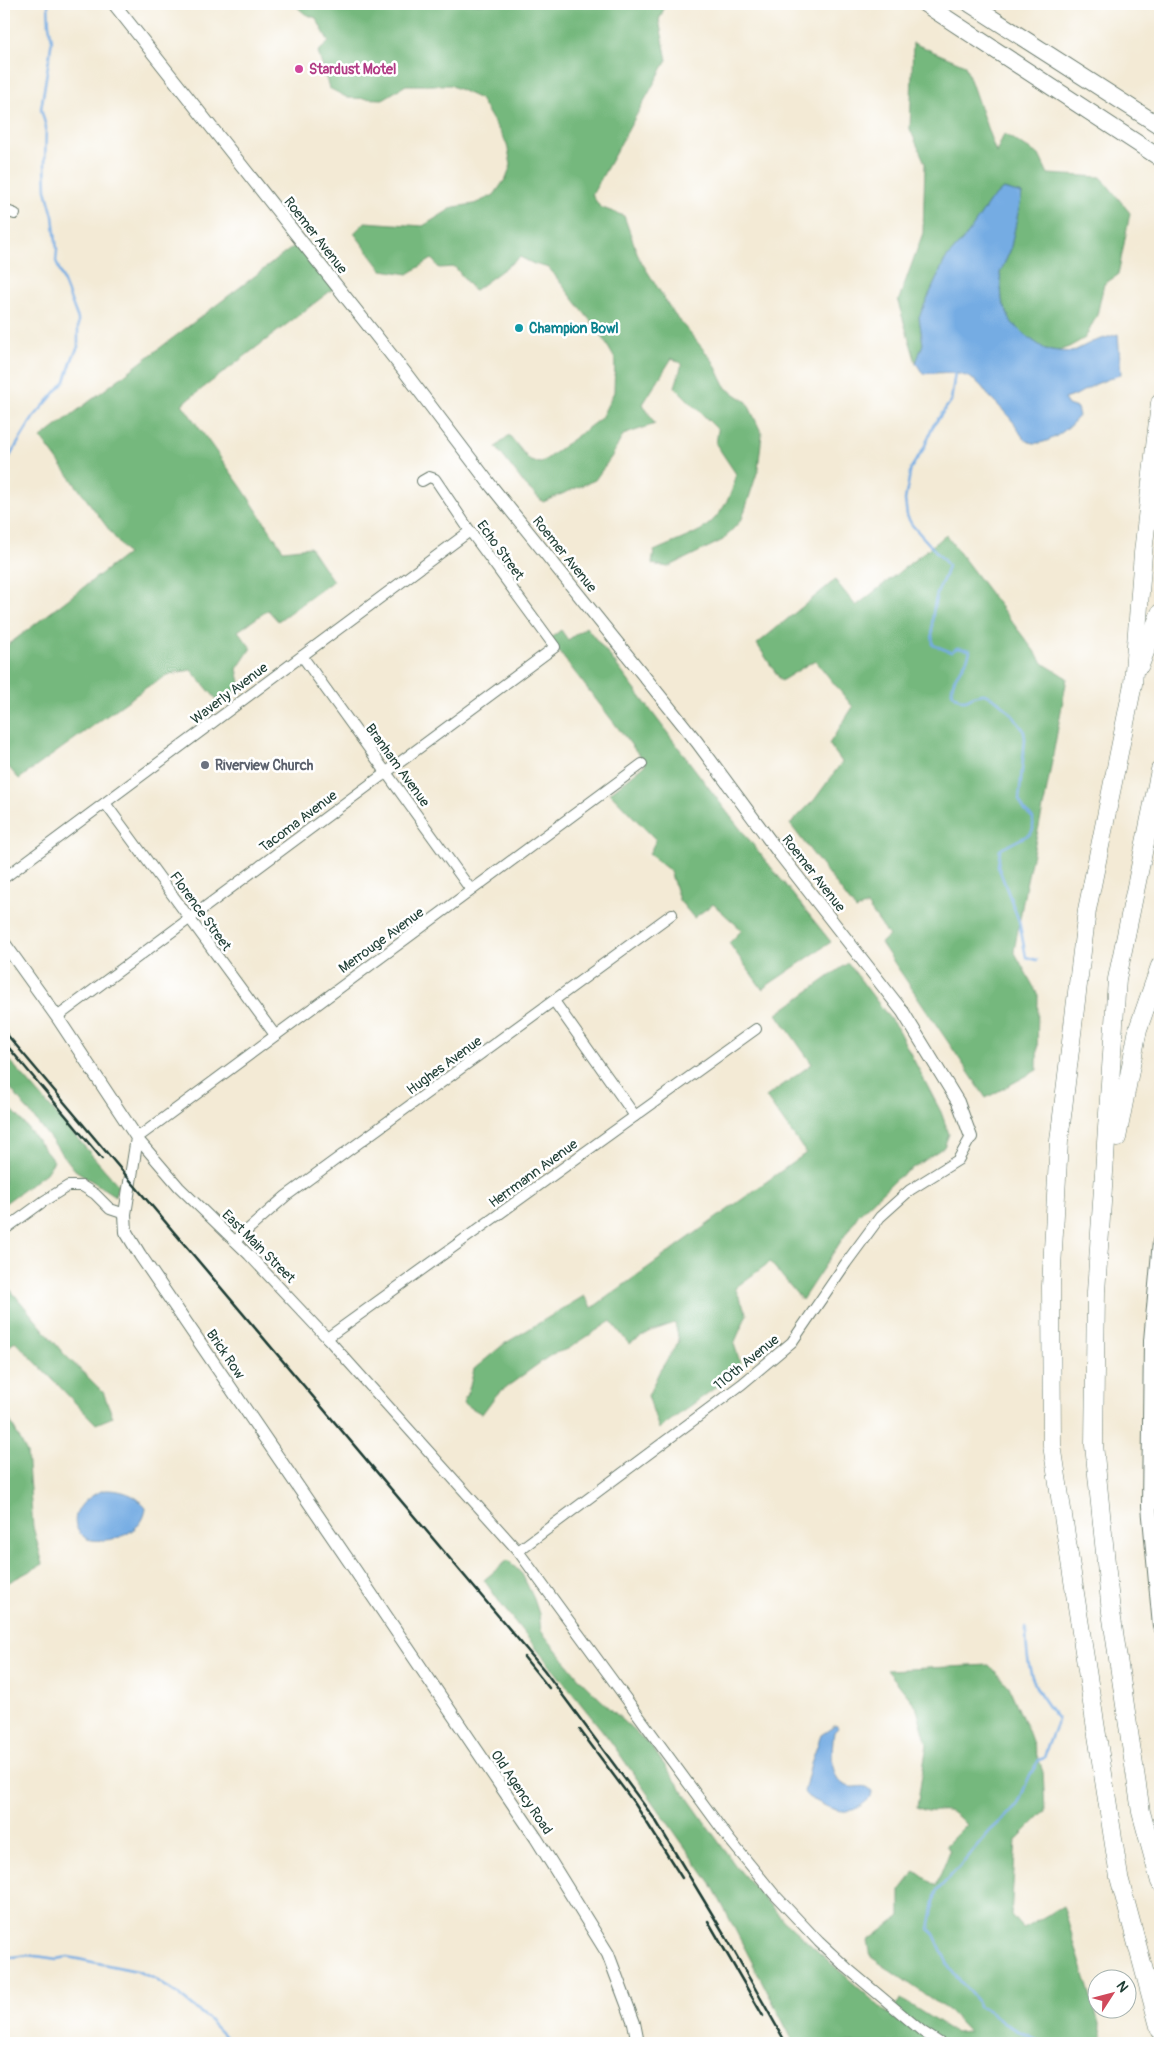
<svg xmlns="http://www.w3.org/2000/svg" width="1164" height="2047" viewBox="0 0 1164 2047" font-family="Pangolin,sans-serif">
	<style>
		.forest { fill: #74b87d; stroke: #4a7a58 }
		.water { fill: #74ace3; stroke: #4a748c }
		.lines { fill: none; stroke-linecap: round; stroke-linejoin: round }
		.stream { stroke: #74ace3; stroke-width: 2.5 }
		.minor-casing { stroke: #697a6c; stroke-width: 12 }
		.tertiary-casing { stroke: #697a6c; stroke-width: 14 }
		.secondary-casing { stroke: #697a6c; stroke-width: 16 }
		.trunk-casing { stroke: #697a6c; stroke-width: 18 }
		.motorway-casing { stroke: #697a6c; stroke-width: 19 }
		.minor { stroke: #fff; stroke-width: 10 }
		.tertiary { stroke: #fff; stroke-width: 12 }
		.secondary { stroke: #fff; stroke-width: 14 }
		.trunk { stroke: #fff; stroke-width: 16 }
		.motorway { stroke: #fff; stroke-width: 18 }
		.rail { stroke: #1f3d34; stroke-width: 2.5 }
		.hotel-dot { fill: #d1479c; stroke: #fff; stroke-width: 2 }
		.culture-dot { fill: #0f9aa8; stroke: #fff; stroke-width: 2 }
		.worship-dot { fill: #6b7280; stroke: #fff; stroke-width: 2 }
		.labels { text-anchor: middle; stroke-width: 5; stroke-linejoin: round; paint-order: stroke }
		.hotel-label { font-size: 14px; font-weight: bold; fill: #b23c85; stroke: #fff; text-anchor: start }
		.street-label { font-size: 14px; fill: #1f3d34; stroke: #fff }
		.culture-label { font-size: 14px; font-weight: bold; fill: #0d838f; stroke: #fff; text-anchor: start }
		.worship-label { font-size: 14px; font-weight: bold; fill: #5b616d; stroke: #fff; text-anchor: start }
	</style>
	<rect width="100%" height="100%" fill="#fff"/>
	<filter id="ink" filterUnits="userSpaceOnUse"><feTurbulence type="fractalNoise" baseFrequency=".02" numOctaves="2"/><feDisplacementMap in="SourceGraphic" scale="10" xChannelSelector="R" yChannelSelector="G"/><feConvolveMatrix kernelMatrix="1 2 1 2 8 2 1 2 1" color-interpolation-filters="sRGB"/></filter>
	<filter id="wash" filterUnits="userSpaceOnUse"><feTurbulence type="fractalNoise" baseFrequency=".0096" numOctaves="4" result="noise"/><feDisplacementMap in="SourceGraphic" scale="20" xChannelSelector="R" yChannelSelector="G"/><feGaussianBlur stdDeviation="1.12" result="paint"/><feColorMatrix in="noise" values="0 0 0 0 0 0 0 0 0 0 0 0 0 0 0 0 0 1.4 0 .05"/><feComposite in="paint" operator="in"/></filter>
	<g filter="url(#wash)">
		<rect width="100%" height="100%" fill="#f3ead5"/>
		<g class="forest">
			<path d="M294,4H666L659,20L667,60L592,195L600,207L624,216L639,258L674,314L713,361L726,388L747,402L762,434L758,470L742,519L723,540L668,567L652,564L654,551C669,544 687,538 701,530C720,518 733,495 736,474L716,444L718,430L675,387L682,364L672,358L643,404L655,424L623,435L612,456L595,480L543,502L526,486L496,447L509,435L530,461L541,463L601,418L614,392L615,359L600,333L549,268L534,264L520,257L474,291L455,267L439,268L432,259L408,274L382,270L354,233L365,222L423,226L454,207L474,204L494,195L506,178L511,165L507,144L480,99L450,85H406L383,99L348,98L329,88L318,52L329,42L316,18L305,14Z"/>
			<path d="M913,43L965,65L996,153L1004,134L1039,155L1048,174L1101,177L1130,213L1118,275L1104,284L1097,315L1085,338L1069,347L1058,351L1045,349L1029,338L1012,324L1002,301L1000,273L1010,251L1022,194L1003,189L990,201L967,235L945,260L919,317L923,344L916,363L898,302L923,233L925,163L910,129Z"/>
			<path d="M301,241L337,286L182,404L242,488L283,550L310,547L333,581L278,621L268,610L238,631L251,648L237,669L241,687L219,702L191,670L170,674L147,687L19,779L4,762V648L127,554L41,438Z"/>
			<path d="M946,535L1044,664L1067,678L1045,799L1027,880L1014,951L1038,995L1037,1070L986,1098L881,943L889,936L867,905L856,910L790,824L815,799L842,762L829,744L853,707L815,660L781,681L757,644L835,580L856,606Z"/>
			<path d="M586,627L609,655L730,816L831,942L762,989L729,943L742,930L713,904L694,918L679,900L670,871L649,854L656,840L610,793L646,764L549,639L561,630L568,640Z"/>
			<path d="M848,963L897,1028L941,1112L949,1134L944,1147L896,1179L859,1214L802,1300L770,1262L735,1288L747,1314L734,1344L742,1368L659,1429L648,1396L659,1372L679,1341L675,1323L651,1331L629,1344L611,1321L568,1349L552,1354L497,1394L482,1414L463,1403L470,1386L474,1369L504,1344L584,1296L592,1308L806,1153L766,1097L812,1064L777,1014Z"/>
			<path d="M4,1054L118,1185L115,1196L75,1170L4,1080Z"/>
			<path d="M4,1102L17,1115L54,1161L46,1173L4,1204Z"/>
			<path d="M4,1282L64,1354L103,1392L113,1417L96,1424L15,1341L4,1352Z"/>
			<path d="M4,1409L27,1453L33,1527L43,1564L7,1583L4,1581Z"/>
			<path d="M508,1560L522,1574L534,1599L539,1614L541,1631L579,1678L601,1700L651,1746L735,1865L784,1921L888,2014L901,1999L955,2033L969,2032L949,2011L871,1957L868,1941L900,1916V1891L915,1871L936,1886L950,1851L946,1845L966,1825C945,1799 939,1819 917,1807L927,1744L916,1706L887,1670L989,1665L1008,1685L1029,1733L1043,1772L1045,1811L1016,1840L1011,1915L1023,1929L1063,1906L1105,2043H794L713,1887L609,1739L503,1607L484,1580Z"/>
		</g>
		<g class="water">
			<path d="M1003,189L1022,194L1010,251L1000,273L1002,301L1012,323L1029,338L1045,349L1058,351L1072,352L1092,342L1118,334L1121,374L1096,384L1076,395L1064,399L1068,405L1077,408L1079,416C1069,428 1045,450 1027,441C1022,439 1018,428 1014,423C1007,414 999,406 991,398C987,395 985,390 981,386C966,370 943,372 923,374L916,363L923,344L919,317L945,260L967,235L990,201Z"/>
			<path d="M105,1490C122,1490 135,1494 146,1507C145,1533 109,1545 87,1539C61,1522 83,1496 105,1490Z"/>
			<path d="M836,1725L838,1728L834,1732C832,1748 827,1783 851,1787C859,1788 865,1783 872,1791C872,1798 868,1800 863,1804C848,1817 832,1810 816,1801C811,1799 807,1797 804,1792L811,1763L821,1735Z"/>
		</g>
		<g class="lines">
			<g class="stream">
				<path d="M955,372L951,401L933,426L924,448L911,468L905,500L907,516L912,525L948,565C946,577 940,584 937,594C932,613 931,625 933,645L951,652L957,648L970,650C968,667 951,673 952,692C966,710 970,692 984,694C998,697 1014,716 1022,728C1025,731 1024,735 1025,739L1019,800L1025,811L1033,818V830L1030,834L1003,848L1000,850L998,866L1019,921L1026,957L1037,960"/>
				<path d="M4,466L33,418L65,381L73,357L78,347V319L56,261L57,250L53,216L46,190L45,163L46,127L41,109L52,40L49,25L48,4"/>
				<path d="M1026,1628C1026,1666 1031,1689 1058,1719C1053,1732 1048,1744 1044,1758L1039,1760L1030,1775L1017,1806L990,1831L969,1856L936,1892L929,1929L933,1932L950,1969L977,2001L978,2007C991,2009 995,2018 1005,2024C1017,2031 1030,2035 1041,2043"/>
				<path d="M4,1958L29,1955L57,1959L68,1957L137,1971L155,1979L179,1995L206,2017L231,2043"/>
			</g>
		</g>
	</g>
	<g filter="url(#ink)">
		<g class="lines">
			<defs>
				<g id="minor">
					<path d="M4,210L15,214"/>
					<path d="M302,656L471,890"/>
					<path d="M642,764L137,1138L179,1187L249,1255L327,1338L518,1551L729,1839L774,1894L819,1942L847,1968L923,2032L940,2043"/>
					<path d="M105,803L275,1035"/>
					<path d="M4,878L470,531"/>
					<path d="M554,1001L635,1116"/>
					<path d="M57,1017L555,647L470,531L435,479L429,477L422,481"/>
					<path d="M4,1230L44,1201L68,1186H82L95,1194L110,1209L125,1214"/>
					<path d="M235,1241L286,1196L672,914"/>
					<path d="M327,1338L756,1029"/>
					<path d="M518,1551L742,1384L792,1342L846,1263L880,1217L910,1190L958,1160L971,1137"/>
				</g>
				<g id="tertiary">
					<path d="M114,4L404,371L492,487L697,742L779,853L903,1012L958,1102L971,1137"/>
					<path d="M4,943L57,1017L137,1138L125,1214L126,1232L140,1255L355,1570L536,1838L608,1954L634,2023L638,2043"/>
				</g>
				<path id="secondary" d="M1160,1241L1151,1341L1149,1506L1160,1626"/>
				<g id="trunk">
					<path d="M925,4L1160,158"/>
					<path d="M970,4L1160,126"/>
				</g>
				<g id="motorway">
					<path d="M1160,403L1143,553L1133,684L1087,910L1059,1141L1051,1286L1052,1445L1119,1877L1160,2030"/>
					<path d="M1140,665L1160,613"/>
					<path d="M1160,770L1117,979L1096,1292L1094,1445L1111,1612L1141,1812L1160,1882"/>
					<path d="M1117,1138L1138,1029L1160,966"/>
				</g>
			</defs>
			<use href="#minor" class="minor-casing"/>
			<use href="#tertiary" class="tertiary-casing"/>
			<use href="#secondary" class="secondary-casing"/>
			<use href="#trunk" class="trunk-casing"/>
			<use href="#motorway" class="motorway-casing"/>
			<use href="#minor" class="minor"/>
			<use href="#tertiary" class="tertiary"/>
			<use href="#secondary" class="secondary"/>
			<use href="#trunk" class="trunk"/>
			<use href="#motorway" class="motorway"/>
			<g class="rail">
				<path d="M4,1031L544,1670L656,1821L726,1937L786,2043"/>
				<path d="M4,1042L102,1159"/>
				<path d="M524,1657L549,1688"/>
				<path d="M580,1730L635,1804L682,1878"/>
				<path d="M708,1921L763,2016"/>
			</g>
		</g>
	</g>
	<circle class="hotel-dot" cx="299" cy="69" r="5"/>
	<circle class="culture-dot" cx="519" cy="328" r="5"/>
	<circle class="worship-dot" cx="205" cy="765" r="5"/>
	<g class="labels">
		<g class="hotel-label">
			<text x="309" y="74">Stardust Motel</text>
		</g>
		<g class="street-label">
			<text transform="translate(316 235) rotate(52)" y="5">Roemer Avenue</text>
			<text transform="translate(501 550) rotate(54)" y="5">Echo Street</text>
			<text transform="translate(565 554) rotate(51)" y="5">Roemer Avenue</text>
			<text transform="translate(229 693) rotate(-37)" y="5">Waverly Avenue</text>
			<text transform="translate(398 765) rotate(54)" y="5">Branham Avenue</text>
			<text transform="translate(298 821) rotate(-37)" y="5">Tacoma Avenue</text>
			<text transform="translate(814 873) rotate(52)" y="5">Roemer Avenue</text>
			<text transform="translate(201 911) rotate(54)" y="5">Florence Street</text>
			<text transform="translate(381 940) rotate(-36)" y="5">Merrouge Avenue</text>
			<text transform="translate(444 1065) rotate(-36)" y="5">Hughes Avenue</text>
			<text transform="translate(533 1173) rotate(-36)" y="5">Herrmann Avenue</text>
			<text transform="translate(259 1246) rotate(45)" y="5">East Main Street</text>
			<text transform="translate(226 1354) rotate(56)" y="5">Brick Row</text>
			<text transform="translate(746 1362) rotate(-39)" y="5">110th Avenue</text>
			<text transform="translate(522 1792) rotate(56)" y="5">Old Agency Road</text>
		</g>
		<g class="culture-label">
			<text x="529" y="333">Champion Bowl</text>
		</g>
		<g class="worship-label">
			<text x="215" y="770">Riverview Church</text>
		</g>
	</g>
	<rect width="1164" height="2047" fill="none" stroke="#fff" stroke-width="20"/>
	<g transform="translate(1112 1994) rotate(54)"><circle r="24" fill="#ffffff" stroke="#a5b1ae"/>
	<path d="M0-4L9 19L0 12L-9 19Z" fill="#d1495b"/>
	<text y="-8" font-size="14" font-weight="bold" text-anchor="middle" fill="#1f3d34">N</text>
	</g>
</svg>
